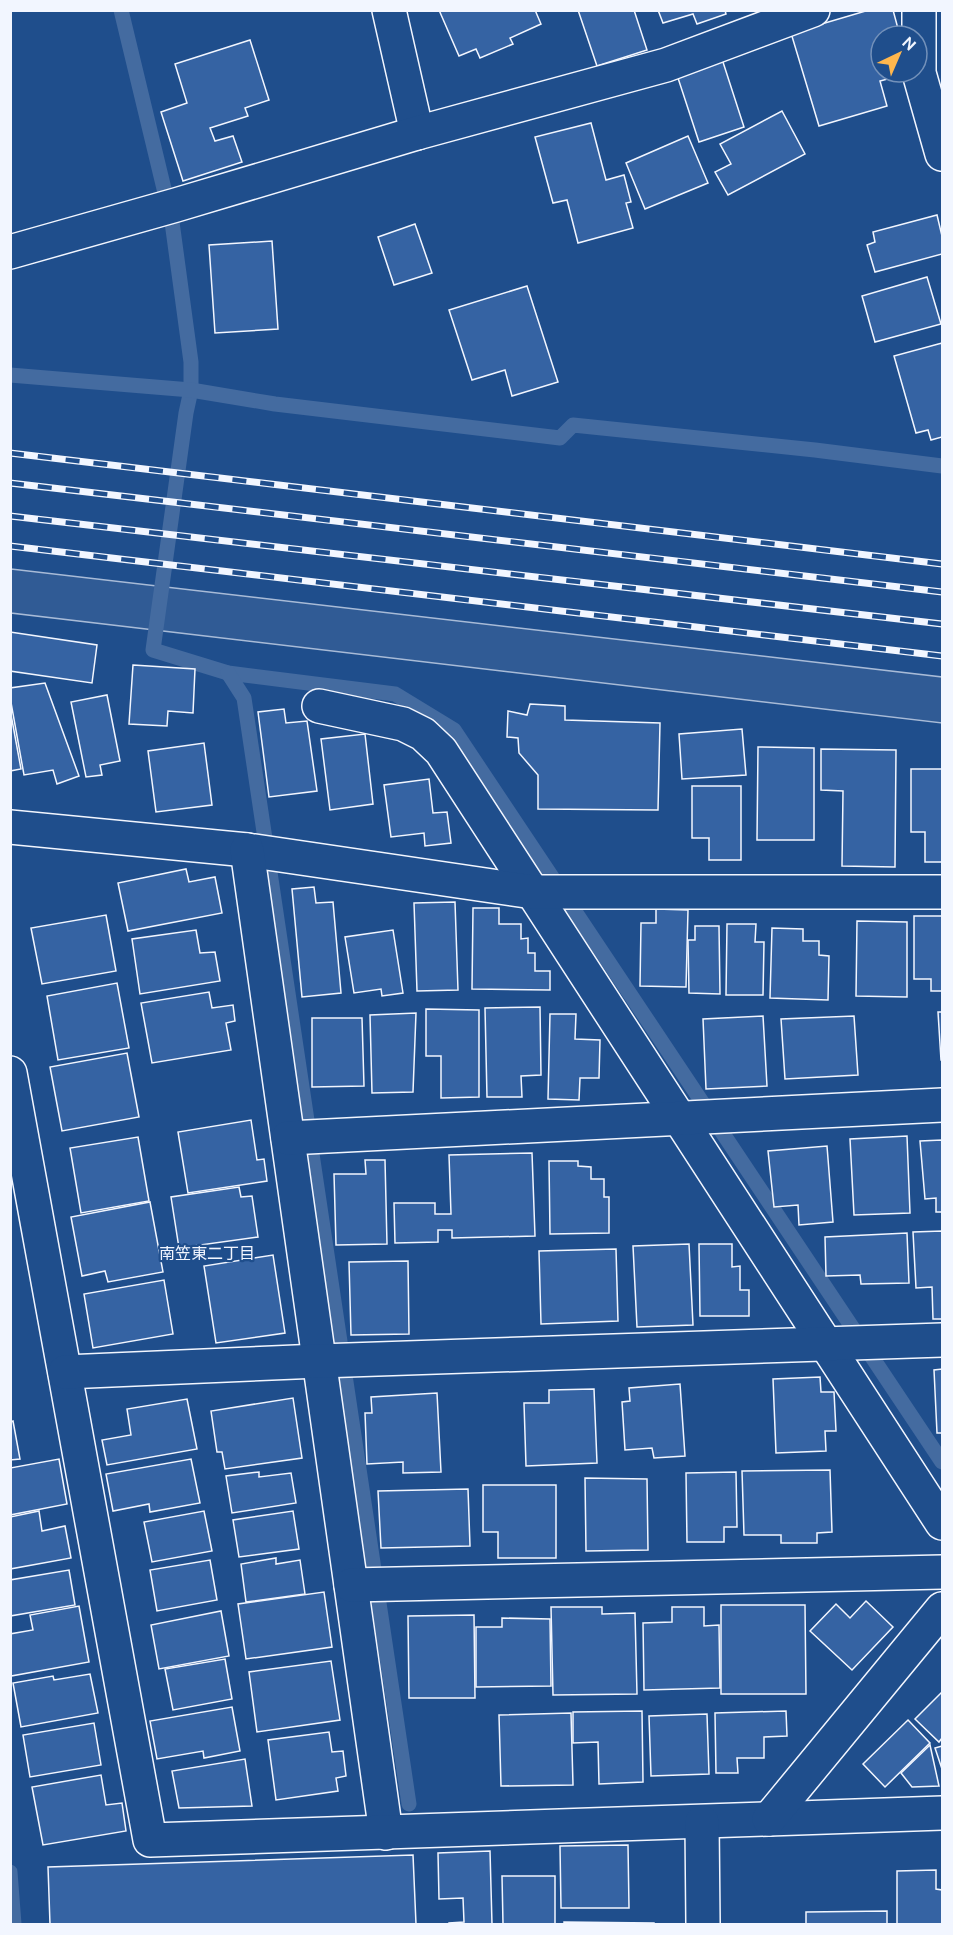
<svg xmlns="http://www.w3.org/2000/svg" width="953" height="1935" viewBox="0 0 953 1935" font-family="Ubuntu,'Noto Sans JP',sans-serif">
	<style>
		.built { fill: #305b95; stroke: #a8bbd7; stroke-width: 1.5 }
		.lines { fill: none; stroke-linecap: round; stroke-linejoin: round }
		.stream { stroke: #446ba0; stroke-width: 15 }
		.building { fill: #3563a3; stroke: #f2f6ff; stroke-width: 1.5 }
		.street-casing { stroke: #f2f6ff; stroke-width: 36 }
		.street { stroke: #1f4e8c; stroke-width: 33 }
		.rail-casing { stroke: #f2f6ff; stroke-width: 7 }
		.rail { stroke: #1f4e8c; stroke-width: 4.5; stroke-dasharray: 14; stroke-linecap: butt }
		.labels { text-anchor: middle; stroke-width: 4.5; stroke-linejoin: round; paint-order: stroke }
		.neighbourhood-label { font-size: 16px; fill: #f2f6ff; stroke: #1f4e8c }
	</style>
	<rect width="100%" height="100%" fill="#1f4e8c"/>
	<path class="built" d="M11,569L942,677V723L11,613Z"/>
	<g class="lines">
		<g class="stream">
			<path d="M121,10L172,222L191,362V390L186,413L153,650L228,673L395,694L454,730L942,1462"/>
			<path d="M10,375L191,390L275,404L560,438L573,425L815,450L942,466"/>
			<path d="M228,673L244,698L409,1804"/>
			<path d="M10,1872L14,1924"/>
		</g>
	</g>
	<g class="building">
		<path d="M439,10H535L541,24L510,38L513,44L480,58L476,49L459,56Z"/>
		<path d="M578,10H634L647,50L597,66Z"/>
		<path d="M658,10H725L726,14L697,24L693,14L663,23Z"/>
		<path d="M869,10H893L900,36H881V72H898L899,76L880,81L887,106L819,126L791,33Z"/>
		<path d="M250,40L269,100L245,108L248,116L210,128L215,141L233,136L242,162L183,181L161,112L187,103L175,64Z"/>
		<path d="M722,59L744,127L699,142L677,75Z"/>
		<path d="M782,111L805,154L728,195L715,172L731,164L720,144Z"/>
		<path d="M591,123L606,180L624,175L631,202L626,203L633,228L578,243L567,200L553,203L535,137Z"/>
		<path d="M688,136L708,183L645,209L626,163Z"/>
		<path d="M937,215L942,236V254L875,272L867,245L875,242L873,232Z"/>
		<path d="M415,224L432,273L394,285L378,237Z"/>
		<path d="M272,241L278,329L215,333L209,245Z"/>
		<path d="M927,277L941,324L875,342L862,296Z"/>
		<path d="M527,286L558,382L512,396L505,370L472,380L449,310Z"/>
		<path d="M942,343V437L931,440L928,430L916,433L894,356Z"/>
		<path d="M10,632L97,645L92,683L10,671Z"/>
		<path d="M133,665L195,669L193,713L168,711L167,726L129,724Z"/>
		<path d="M45,683L79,776L57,784L53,770L24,775L10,697V688Z"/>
		<path d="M107,695L120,761L100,765L102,775L86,777L71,702Z"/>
		<path d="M530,704L565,706V720L660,723L658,810L538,809V775L519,753L518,738L507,737L508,711L527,715Z"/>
		<path d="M10,709L21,769L10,771Z"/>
		<path d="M284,709L286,723L307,721L317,791L269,797L258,712Z"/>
		<path d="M742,729L746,775L682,779L679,734Z"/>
		<path d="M365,734L373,804L330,810L321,739Z"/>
		<path d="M204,743L212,805L156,812L148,751Z"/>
		<path d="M758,747L814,748V840H757Z"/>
		<path d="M821,749L896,750L895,867L842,866L843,791L821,790Z"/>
		<path d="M911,769H942V862H925V832H911Z"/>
		<path d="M429,779L433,813L447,812L451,843L425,846L424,833L391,837L384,785Z"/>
		<path d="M692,786H741V860H709V838H692Z"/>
		<path d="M186,869L189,882L215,877L222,913L128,931L118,883Z"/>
		<path d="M314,887L316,903L333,902L341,993L302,997L292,889Z"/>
		<path d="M455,902L458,990L417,991L414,903Z"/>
		<path d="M473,908H499V924H521V939L528,938V953H535V971H550V990L472,989Z"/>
		<path d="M656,909L688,910L686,987L640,986L641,923H656Z"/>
		<path d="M106,915L116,971L42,984L31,928Z"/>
		<path d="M914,916H942V991H931V979H914Z"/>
		<path d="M857,921L907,922V997L856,996Z"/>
		<path d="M727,924H756L755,942H764L763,995H726Z"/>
		<path d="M695,926H719L720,994L689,993L688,940H695Z"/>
		<path d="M772,928L803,929V941H819V955L829,956L828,1000L770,998Z"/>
		<path d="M196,930L200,953L215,952L220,981L140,994L132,939Z"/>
		<path d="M393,930L403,993L382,996L381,989L354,993L345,937Z"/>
		<path d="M117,983L129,1048L58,1060L47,996Z"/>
		<path d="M209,992L212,1008L233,1005L235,1021L226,1023L231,1050L152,1063L141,1003Z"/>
		<path d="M540,1007L541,1075L521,1076L522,1097H487L485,1008Z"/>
		<path d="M426,1009L479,1010V1097L441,1098V1056H426Z"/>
		<path d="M938,1012H942V1060H941Z"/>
		<path d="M416,1013L413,1092L372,1093L370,1015Z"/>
		<path d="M550,1014H576L575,1039L600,1040L599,1078H580L579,1100L548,1099Z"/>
		<path d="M763,1016L767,1086L706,1089L703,1019Z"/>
		<path d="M854,1016L858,1075L785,1079L781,1019Z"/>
		<path d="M312,1018H362L364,1086L312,1087Z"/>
		<path d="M127,1053L139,1117L62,1131L50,1067Z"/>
		<path d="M251,1120L257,1160L264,1159L267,1181L188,1193L178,1132Z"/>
		<path d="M907,1136L910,1213L854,1215L850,1139Z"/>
		<path d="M138,1137L149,1201L81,1213L70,1148Z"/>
		<path d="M942,1140V1212H936V1198L925,1199L920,1141Z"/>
		<path d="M827,1146L833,1222L799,1225L798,1205L774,1207L768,1151Z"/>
		<path d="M532,1153L535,1236L452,1238V1230H438V1242L395,1243L394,1203H435V1214H451L449,1155Z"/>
		<path d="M365,1160H385L387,1244L336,1245L334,1174H366Z"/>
		<path d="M549,1161H578V1166L591,1167V1179H604V1197H609V1233L550,1234Z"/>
		<path d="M239,1187L241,1197L252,1196L258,1237L179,1248L171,1197Z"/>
		<path d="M150,1202L163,1272L108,1282L105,1271L82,1276L71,1217Z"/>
		<path d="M942,1231V1319H933L932,1287L916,1288L913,1232Z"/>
		<path d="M907,1233L909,1283L861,1284L860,1275L826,1276L825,1237Z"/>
		<path d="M689,1244L693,1325L637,1327L633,1246Z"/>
		<path d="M699,1244H732V1267L740,1266V1290H749V1316H700Z"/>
		<path d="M616,1249L618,1321L541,1324L539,1251Z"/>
		<path d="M273,1255L285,1333L216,1343L204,1266Z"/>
		<path d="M408,1261L409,1334L351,1335L349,1262Z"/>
		<path d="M164,1280L173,1334L93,1348L84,1294Z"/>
		<path d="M942,1369V1433H937L934,1370Z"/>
		<path d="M820,1377L821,1392H834L836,1431H825L826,1451L776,1453L773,1379Z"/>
		<path d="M680,1384L685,1456L654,1458L652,1448L625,1450L622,1402L630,1401L629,1388Z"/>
		<path d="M594,1389L597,1463L526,1466L524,1403H549V1390Z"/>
		<path d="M437,1393L441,1472L403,1473V1462L367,1464L365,1413H372L371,1397Z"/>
		<path d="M293,1398L302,1458L225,1469L222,1452H217L211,1411Z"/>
		<path d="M187,1399L197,1449L107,1465L102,1440L131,1435L127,1409Z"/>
		<path d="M13,1421L20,1459L10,1460V1422Z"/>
		<path d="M59,1459L67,1504L10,1515V1468Z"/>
		<path d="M191,1459L200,1503L150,1512L149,1504L113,1511L106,1474Z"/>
		<path d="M830,1470L832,1532L817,1533V1543H781V1535H744L742,1471Z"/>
		<path d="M259,1472V1477L291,1473L296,1503L232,1513L226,1476Z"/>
		<path d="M736,1472L737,1527H724V1542H687L686,1473Z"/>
		<path d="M585,1478L647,1479L648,1550L586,1551Z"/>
		<path d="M483,1485H556V1558H498V1532H483Z"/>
		<path d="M468,1489L470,1546L381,1548L378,1491Z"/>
		<path d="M39,1511L42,1531L65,1526L71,1558L10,1569V1517Z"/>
		<path d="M204,1511L212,1551L152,1562L144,1522Z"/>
		<path d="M293,1511L299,1549L239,1557L233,1520Z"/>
		<path d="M276,1558V1564L300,1560L305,1594L246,1602L241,1564Z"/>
		<path d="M210,1560L217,1600L157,1611L150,1570Z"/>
		<path d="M69,1570L75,1605L10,1616V1580Z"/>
		<path d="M324,1592L332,1647L246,1659L238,1604Z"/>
		<path d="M866,1601L893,1627L852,1670L810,1631L836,1604L850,1618Z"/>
		<path d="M721,1605H805L806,1694H721Z"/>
		<path d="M79,1606L89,1662L11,1676L10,1634L33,1630L30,1615Z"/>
		<path d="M551,1607H602V1614L635,1613L637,1694L553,1695Z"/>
		<path d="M672,1607H704V1626L719,1625L720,1688L644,1690L643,1623L672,1622Z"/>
		<path d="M221,1611L229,1656L159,1669L151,1625Z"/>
		<path d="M474,1615L475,1698H409L408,1616Z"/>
		<path d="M502,1618L550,1619L551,1686L476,1687V1627H502Z"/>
		<path d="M225,1659L232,1699L173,1710L165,1669Z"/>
		<path d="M331,1661L340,1720L257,1732L249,1672Z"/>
		<path d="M90,1674L98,1713L21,1727L13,1683L53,1676L54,1680Z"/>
		<path d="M942,1692V1738L939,1742L915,1719Z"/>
		<path d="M232,1707L240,1751L204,1758L203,1751L157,1759L150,1721Z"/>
		<path d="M642,1711L643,1782L599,1784L598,1742L573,1743V1712Z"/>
		<path d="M786,1711L787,1736L764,1737V1758H737L738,1773H716L715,1713Z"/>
		<path d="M571,1713L573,1785L501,1786L499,1715Z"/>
		<path d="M707,1714L709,1774L651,1776L649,1716Z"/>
		<path d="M908,1720L930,1743L885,1787L863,1764Z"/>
		<path d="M94,1723L101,1765L30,1777L23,1735Z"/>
		<path d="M329,1732L332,1752L343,1751L346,1776L336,1778L338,1791L276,1800L268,1740Z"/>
		<path d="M930,1745L939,1786L912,1787L901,1773Z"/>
		<path d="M942,1746V1769L935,1748Z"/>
		<path d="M245,1759L252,1806L179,1808L172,1771Z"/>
		<path d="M101,1775L106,1805L122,1803L126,1831L43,1845L32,1787Z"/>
		<path d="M628,1845L629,1908H561L560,1846Z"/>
		<path d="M490,1851L492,1924H449V1923L464,1922L463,1898L439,1899L438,1853Z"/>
		<path d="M413,1855L416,1924H50L48,1867Z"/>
		<path d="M936,1870V1889L942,1890V1924H897V1871Z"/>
		<path d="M502,1876H555V1924H503Z"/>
		<path d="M887,1911V1924H806V1912Z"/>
		<path d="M564,1922L654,1923V1924H564Z"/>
	</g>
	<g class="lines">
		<defs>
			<g id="street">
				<path d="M389,10L417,133"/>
				<path d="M919,10V73L942,154"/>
				<path d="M10,252L176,205L417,133L666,65L813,10"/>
				<path d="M319,706L403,724L423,734L441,751L942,1523"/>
				<path d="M10,827L247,850L533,892H942"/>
				<path d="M247,850L386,1833"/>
				<path d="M10,1073L150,1840L942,1813"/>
				<path d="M288,1138L942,1105"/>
				<path d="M65,1372L319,1361L942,1340"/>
				<path d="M351,1585L942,1572"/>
				<path d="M769,1819L942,1609"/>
				<path d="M702,1822L703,1924"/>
			</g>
		</defs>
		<use href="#street" class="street-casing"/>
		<use href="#street" class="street"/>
		<defs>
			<g id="rail">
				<path d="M10,453L942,564"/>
				<path d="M10,483L942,592"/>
				<path d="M10,516L942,624"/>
				<path d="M10,546L942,656"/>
			</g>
		</defs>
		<use href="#rail" class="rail-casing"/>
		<use href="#rail" class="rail"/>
	</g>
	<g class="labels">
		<g class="neighbourhood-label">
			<text x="207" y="1259">南笠東二丁目</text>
		</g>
	</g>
	<rect width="953" height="1935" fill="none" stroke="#f2f6ff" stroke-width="24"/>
	<g transform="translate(899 54) rotate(44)"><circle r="28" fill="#1f4e8c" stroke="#7391ba" stroke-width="1.5"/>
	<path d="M0-4.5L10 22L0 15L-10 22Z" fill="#ffb74d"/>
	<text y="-9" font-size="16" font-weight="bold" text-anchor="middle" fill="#f2f6ff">N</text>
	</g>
</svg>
